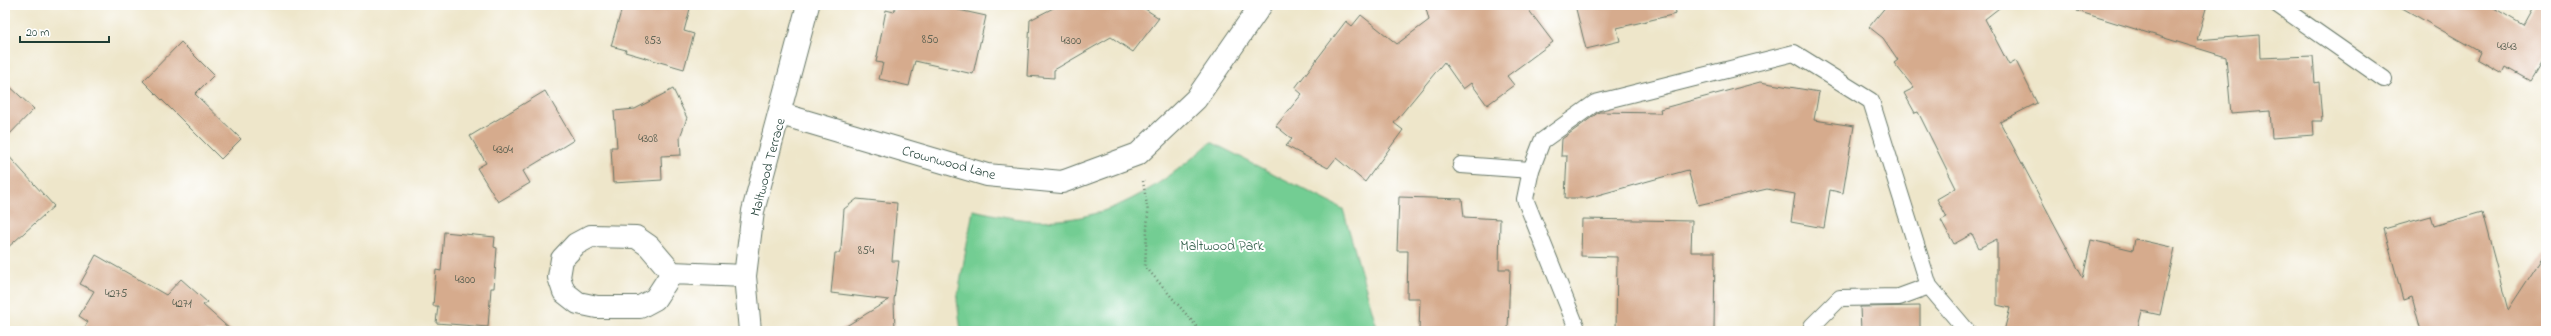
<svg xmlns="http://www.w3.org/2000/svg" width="2551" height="336" viewBox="0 0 2551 336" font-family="'Indie Flower',sans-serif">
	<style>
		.green { fill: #73cd93; stroke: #498564 }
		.building { fill: #d6ab8d }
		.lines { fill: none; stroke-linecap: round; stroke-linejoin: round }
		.service-casing { stroke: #677868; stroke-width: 18 }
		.minor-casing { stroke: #677868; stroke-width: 24 }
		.path { stroke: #677868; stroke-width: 2.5; stroke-dasharray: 1 3; stroke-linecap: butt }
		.service { stroke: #fff; stroke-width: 16 }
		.minor { stroke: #fff; stroke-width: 22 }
		.labels { text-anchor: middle; stroke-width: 4; stroke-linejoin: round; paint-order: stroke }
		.number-label { font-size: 12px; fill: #4d584a }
		.street-label { font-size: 14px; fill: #1f3d34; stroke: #fff }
		.park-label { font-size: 14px; fill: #34614c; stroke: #fff }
	</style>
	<rect width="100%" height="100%" fill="#fff"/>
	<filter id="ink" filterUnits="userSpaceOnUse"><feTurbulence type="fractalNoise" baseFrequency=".025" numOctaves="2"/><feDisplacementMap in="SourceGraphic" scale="8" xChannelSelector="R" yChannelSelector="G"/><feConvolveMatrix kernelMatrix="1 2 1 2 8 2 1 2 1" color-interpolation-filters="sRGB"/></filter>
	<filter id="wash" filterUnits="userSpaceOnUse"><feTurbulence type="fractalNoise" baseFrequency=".012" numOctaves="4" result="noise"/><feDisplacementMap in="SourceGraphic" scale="16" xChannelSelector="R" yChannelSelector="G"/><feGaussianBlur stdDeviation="0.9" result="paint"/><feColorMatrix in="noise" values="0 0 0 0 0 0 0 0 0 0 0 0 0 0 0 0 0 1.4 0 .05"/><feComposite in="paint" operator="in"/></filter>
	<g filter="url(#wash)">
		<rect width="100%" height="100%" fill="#eee6ca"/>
		<path class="green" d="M1211,142L1343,209L1378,331H961L957,300L973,210C1001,216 1031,223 1060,220C1119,215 1167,181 1211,142Z"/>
		<g id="blocks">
			<g class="building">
				<path d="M627,5H691L684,31L694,34L684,69L625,52L626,50L611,46L622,8L626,9Z"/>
				<path d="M896,5H936L986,16L973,74L915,61L909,86L879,79L883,63L876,62L886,10L894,12Z"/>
				<path d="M1059,5H1139L1159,18L1133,52L1111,37L1054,70V78L1027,76L1030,20Z"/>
				<path d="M1425,5H1525L1553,42L1507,76L1514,85L1487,105L1471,83L1463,89L1444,62L1394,123L1403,130L1365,182L1336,158L1328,168L1286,146L1292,139L1276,126L1302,94L1295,88L1346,21L1352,26L1361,15L1397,44L1429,20Z"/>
				<path d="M1575,5H1675L1676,14L1617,28L1620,41L1586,49Z"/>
				<path d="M1887,5H2003L1985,19L2009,65L2016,61L2037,103L2000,122L2083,278L2091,240L2133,250L2135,239L2175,248L2160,315L2142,311L2137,331H2004L2010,308L1997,305V239L1979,248L1972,234L1954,244L1941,220L1947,217L1937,199L1956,188L1918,112L1915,113L1904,93L1914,88L1894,63L1898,60L1883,38L1869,27Z"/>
				<path d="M2078,5H2207L2197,40L2259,35L2260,58L2313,56L2315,83L2319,82L2322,121H2313L2314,135L2272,138L2270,111L2231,114L2226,57L2077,11Z"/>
				<path d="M2397,5H2489L2523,25L2534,5H2546V54L2530,81L2505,67L2502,73L2477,59L2480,52Z"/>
				<path d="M181,42L214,75L195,94L241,139L221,159L143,81Z"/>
				<path d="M5,82L34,109L5,139Z"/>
				<path d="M1760,82L1819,92L1814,120L1854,126L1843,193L1830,190L1824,228L1791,222L1795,194L1767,189L1698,205L1688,170L1587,198H1565L1567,156H1561L1562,139L1599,112L1661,113L1660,109Z"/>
				<path d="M673,89L687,118L680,137L681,155L661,156L662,180L613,183L611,147H617L614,111L635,109Z"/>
				<path d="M545,91L574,140L523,171L530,183L498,202L477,168L486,163L470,136Z"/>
				<path d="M5,152L54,206L5,250Z"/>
				<path d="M1399,197L1462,199L1464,217L1500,219L1499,269H1510L1508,331H1419L1420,298H1407L1408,251H1397Z"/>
				<path d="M857,199L897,203L892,261H899L894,300L895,331H838L889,300L831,293L835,253H839L841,248L844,209Z"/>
				<path d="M2482,212L2508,310L2546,252V331H2421L2412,297L2403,300L2384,229L2431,216L2434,226Z"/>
				<path d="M1582,219L1692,221L1691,252H1715L1714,331H1616L1617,257L1581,256Z"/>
				<path d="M444,232L495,237L494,247L497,248L494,288H491L488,327L436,323L438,306H433L436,270L441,271Z"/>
				<path d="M96,255L166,295L181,279L207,302L203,305L232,331H82L88,322L79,316L94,291L80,284Z"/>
				<path d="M1920,306V331H1861L1860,307Z"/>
			</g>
		</g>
	</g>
	<g filter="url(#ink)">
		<use href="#blocks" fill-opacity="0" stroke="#677868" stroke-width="1"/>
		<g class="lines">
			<defs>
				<g id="service">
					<path d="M2278,5L2384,79"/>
					<path d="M1461,165L1531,170"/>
					<path d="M1578,331L1525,199L1531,170L1542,141L1595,103L1794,53L1871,101L1929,286L1967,331"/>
					<path d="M1811,331L1812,326L1840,298L1899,297L1929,286"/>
				</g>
				<g id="minor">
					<path d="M781,114L987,175L1062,182L1138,154L1196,99L1261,5"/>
					<path d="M672,273L655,299L640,307H597L578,303L564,292L559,277L562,259L576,244L591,236L636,237L649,246L672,273L745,276"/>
					<path d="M750,331L745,276L753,211L808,5"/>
				</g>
			</defs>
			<use href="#service" class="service-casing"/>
			<use href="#minor" class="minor-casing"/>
			<path class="path" d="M1143,181L1148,212L1145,266L1198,328"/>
			<use href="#service" class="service"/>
			<use href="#minor" class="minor"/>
		</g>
	</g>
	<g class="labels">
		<g class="number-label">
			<text x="930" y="43">850</text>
			<text x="653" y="44">853</text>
			<text x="1071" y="44">4300</text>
			<text x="2507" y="50">4343</text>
			<text x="648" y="142">4308</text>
			<text x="503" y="153">4304</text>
			<text x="866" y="254">854</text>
			<text x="465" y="283">4300</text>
			<text x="116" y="297">4275</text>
			<text x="182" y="307">4271</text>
		</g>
		<g class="street-label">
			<text transform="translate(949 162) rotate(15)" y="5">Crownwood Lane</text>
			<text transform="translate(767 167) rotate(-75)" y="5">Maltwood Terrace</text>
		</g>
		<g class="park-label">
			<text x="1222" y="250">Maltwood Park</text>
		</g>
	</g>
	<rect width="2551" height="336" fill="none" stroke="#fff" stroke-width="20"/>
	<path d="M20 36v6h89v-6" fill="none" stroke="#1f3d34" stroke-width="2"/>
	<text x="26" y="36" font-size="12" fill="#1f3d34" stroke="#ffffff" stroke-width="3" paint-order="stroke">20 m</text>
</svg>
